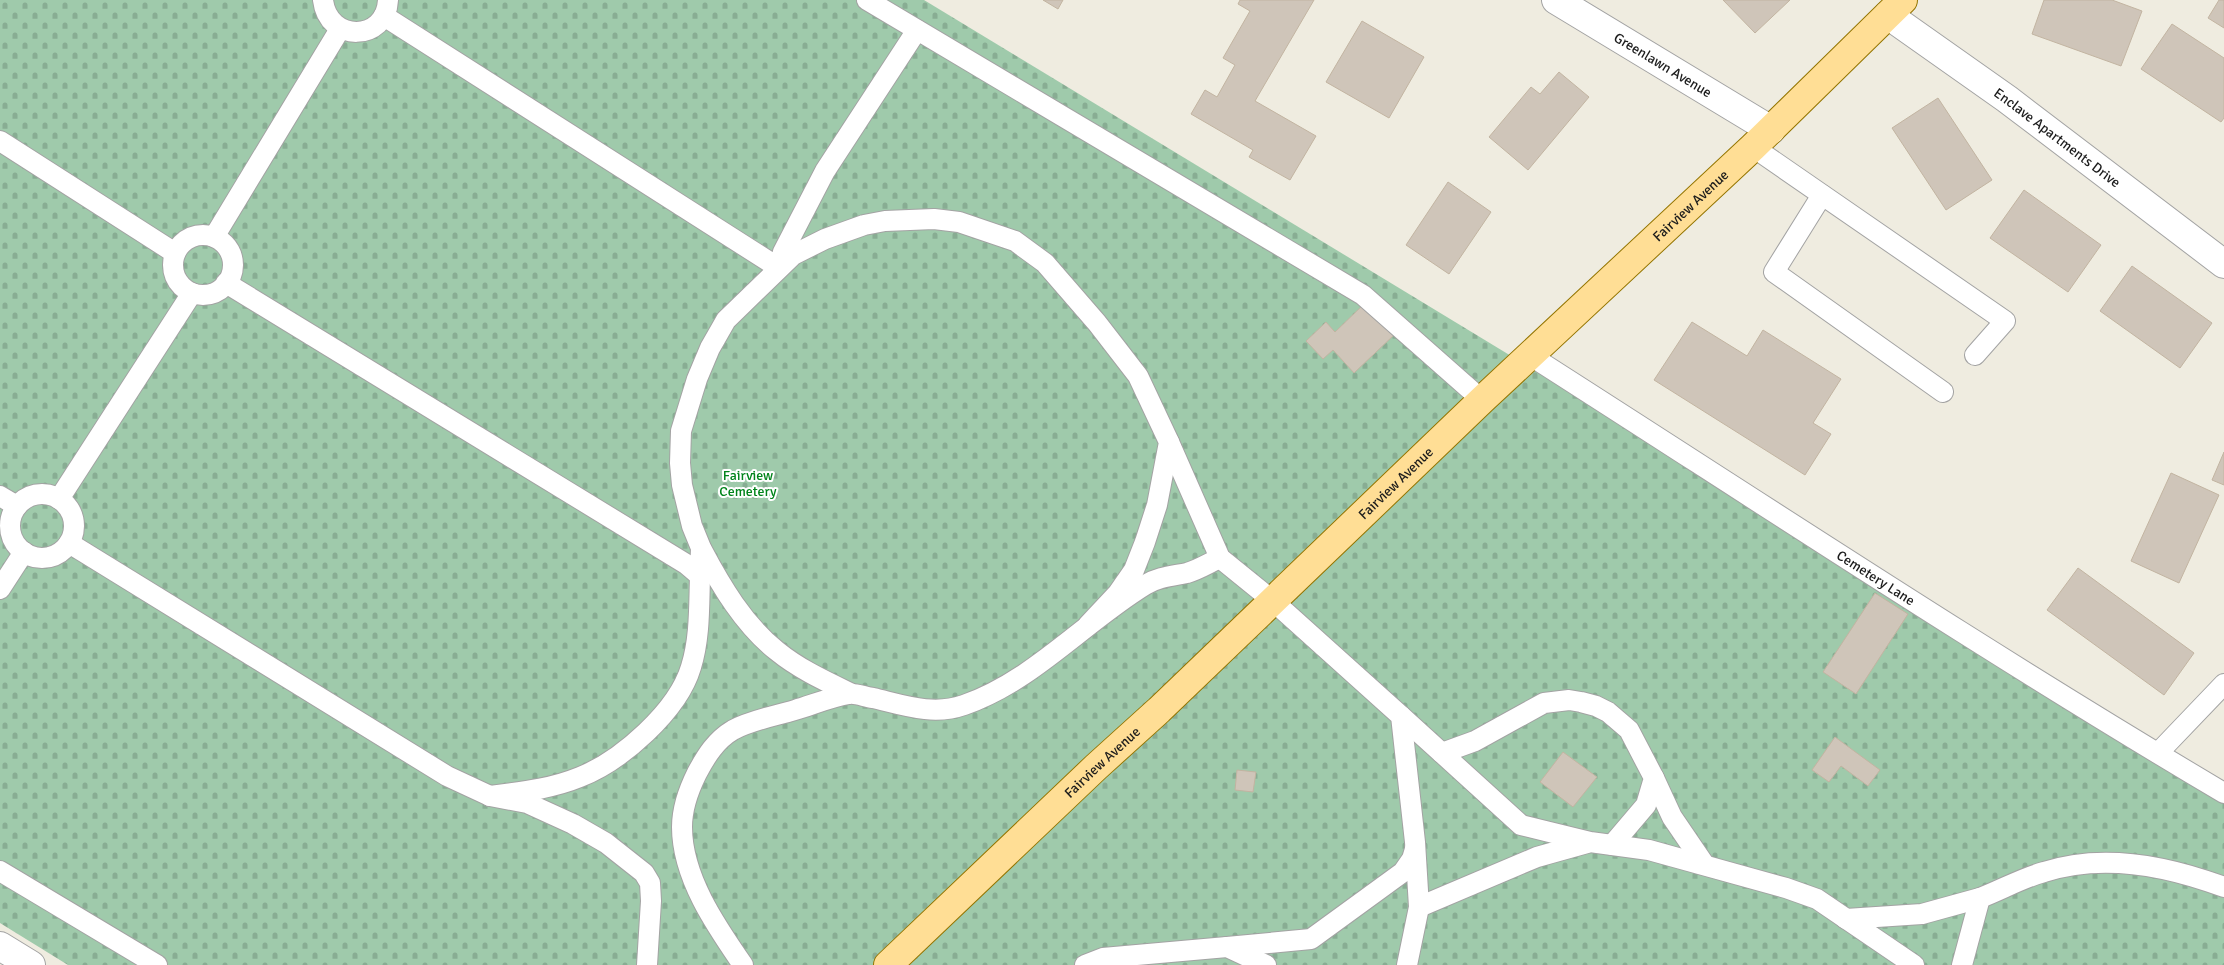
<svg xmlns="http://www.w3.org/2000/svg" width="2224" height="965" viewBox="0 0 2224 965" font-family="Signika,sans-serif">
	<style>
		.cemetery { fill: url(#cemetery-stones) }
		.building { fill: #cfc5b9; stroke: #c2b4a1 }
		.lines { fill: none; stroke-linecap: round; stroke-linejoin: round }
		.service-casing { stroke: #a3a3a3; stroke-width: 22 }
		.minor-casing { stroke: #a3a3a3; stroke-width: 30 }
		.primary-casing { stroke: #947500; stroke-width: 30 }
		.service { stroke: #fff; stroke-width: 20 }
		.minor { stroke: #fff; stroke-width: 28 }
		.primary { stroke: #ffde95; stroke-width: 28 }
		.labels { text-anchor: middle; stroke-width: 4; stroke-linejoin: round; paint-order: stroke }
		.street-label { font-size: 14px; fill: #1c1c1c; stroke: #fff }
		.park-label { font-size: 14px; fill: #01841b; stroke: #fff }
	</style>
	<defs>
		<pattern id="cemetery-stones" width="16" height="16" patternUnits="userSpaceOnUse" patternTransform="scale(1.25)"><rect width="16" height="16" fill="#9fcaab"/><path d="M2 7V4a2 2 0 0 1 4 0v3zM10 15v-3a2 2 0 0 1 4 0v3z" fill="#88ad93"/></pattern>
	</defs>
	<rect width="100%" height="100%" fill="#efece0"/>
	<path class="cemetery" d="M0,0H924L2224,788V965H68L0,923Z"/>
	<g class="building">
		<path d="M1043,0H1063L1058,9Z"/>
		<path d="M1240,0H1314L1255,101L1316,136L1290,180L1249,157L1253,150L1191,114L1205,90L1217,97L1235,65L1223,58L1250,11L1238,4Z"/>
		<path d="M1723,0H1790L1755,33Z"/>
		<path d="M2044,0H2112L2142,11L2121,66L2032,34Z"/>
		<path d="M2219,0H2224V28L2208,18Z"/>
		<path d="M1362,21L1424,57L1389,118L1326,82Z"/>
		<path d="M2172,24L2224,58V118L2221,122L2141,69Z"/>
		<path d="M1559,72L1589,97L1528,170L1489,137L1531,87L1540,94Z"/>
		<path d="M1938,98L1992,180L1946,210L1892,128Z"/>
		<path d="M1448,182L1491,212L1449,274L1406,245Z"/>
		<path d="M2024,190L2101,245L2068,292L1990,238Z"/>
		<path d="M2132,266L2212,323L2180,368L2100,311Z"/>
		<path d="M1365,303L1394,335L1354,373L1333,350L1323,359L1306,341L1326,322L1335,332Z"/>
		<path d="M1692,322L1747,356L1763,330L1841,379L1813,423L1831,434L1805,475L1654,380Z"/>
		<path d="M2224,452V485L2212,480Z"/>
		<path d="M2171,473L2219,495L2179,583L2131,561Z"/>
		<path d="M2078,568L2194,653L2164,695L2047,610Z"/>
		<path d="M1875,593L1908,614L1856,694L1823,672Z"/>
		<path d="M1835,737L1880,770L1868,786L1841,766L1829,782L1812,770Z"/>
		<path d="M1563,752L1597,777L1573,807L1540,782Z"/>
		<path d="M1237,770L1256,772L1253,792L1235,790Z"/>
	</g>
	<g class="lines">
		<defs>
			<g id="service">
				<path d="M323,0C328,43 386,42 388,0"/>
				<path d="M867,0L1363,295L1482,400"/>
				<path d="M384,16L779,268L783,252L825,171L917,30"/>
				<path d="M0,141L175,253"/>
				<path d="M1753,147L2005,321L1975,355"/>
				<path d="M1822,195L1774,272L1943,392"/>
				<circle cx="203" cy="265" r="30"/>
				<path d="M214,237L340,29"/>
				<path d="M226,283L686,564L700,576C699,607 700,638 691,667C678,711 621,761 580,777C551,789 520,792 490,796"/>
				<path id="s1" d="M1531,356C1761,503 1989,654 2224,793"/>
				<path d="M1169,442L1220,558L1273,601L1401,716L1415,842L1419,907L1407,965"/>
				<circle cx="42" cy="526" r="32"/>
				<path d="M0,496L17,506"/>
				<path d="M59,499L192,293"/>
				<path d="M69,543L447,776L490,796L527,803L573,824L606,843L644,873L650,883L651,901L647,965"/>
				<path d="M702,550C721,586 744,625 777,651C799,669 825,681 850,693"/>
				<path d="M700,576L701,548L692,526L682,485L680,463L681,431L697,379L710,348L726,320L793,255L825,239L864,225L885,221L934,219L959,222L1015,241L1045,263L1097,323L1138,376L1169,442L1157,505L1145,542L1134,570L1118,593L1088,625"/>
				<path d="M0,589L24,552"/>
				<path d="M1401,716L1521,825L1590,842L1649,850L1786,888L1817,899L1914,965"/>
				<path d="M1442,753L1475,741L1544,703L1569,700L1581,702L1596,706L1608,712L1629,730L1654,778L1646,805L1612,845"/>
				<path d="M2158,753L2224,684"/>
				<path d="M1654,778L1672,817L1704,864"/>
				<path d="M0,871L157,965"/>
				<path d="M1419,907L1537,857L1587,843"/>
				<path d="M1846,919L1922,914L1980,898"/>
				<path d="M1227,947L1311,939L1403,872L1412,859L1415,849"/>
				<path d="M743,965C716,926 682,877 682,827C682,809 689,789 697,773C706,756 716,740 733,730C751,720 775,716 795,710C812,705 831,697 849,694C856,693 865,697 873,698C903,705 933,716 964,705C1033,681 1083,623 1145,585C1158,577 1172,576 1187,573C1198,570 1209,563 1220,558"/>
				<path d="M1085,965L1103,958L1227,947L1266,965"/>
				<path d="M1962,965L1980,898C2001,890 2022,878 2044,872C2102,853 2168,866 2224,887"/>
			</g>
			<g id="minor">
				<path id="s2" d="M1556,0L1771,130"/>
				<path id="s3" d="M1888,15L2007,99L2224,264"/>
				<path d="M0,946L31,965"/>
			</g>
			<g id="primary">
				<path id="s4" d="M888,965L1096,767L1159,710L1482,400L1753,147L1903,0"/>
			</g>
		</defs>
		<use href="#service" class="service-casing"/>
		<use href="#minor" class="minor-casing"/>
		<use href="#primary" class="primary-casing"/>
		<use href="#service" class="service"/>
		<use href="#minor" class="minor"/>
		<use href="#primary" class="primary"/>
	</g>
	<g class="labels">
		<g class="street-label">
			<text dy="5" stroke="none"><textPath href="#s2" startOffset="125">Greenlawn Avenue</textPath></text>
			<text dy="5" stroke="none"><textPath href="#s3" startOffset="209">Enclave Apartments Drive</textPath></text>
			<text dy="5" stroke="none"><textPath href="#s4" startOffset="1105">Fairview Avenue</textPath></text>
			<text dy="5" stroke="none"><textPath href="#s4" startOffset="700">Fairview Avenue</textPath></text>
			<text dy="5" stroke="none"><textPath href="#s1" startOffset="410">Cemetery Lane</textPath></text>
			<text dy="5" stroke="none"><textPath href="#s4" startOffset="295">Fairview Avenue</textPath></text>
		</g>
		<g class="park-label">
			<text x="748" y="480">Fairview<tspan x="748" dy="16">Cemetery</tspan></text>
		</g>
	</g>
</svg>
